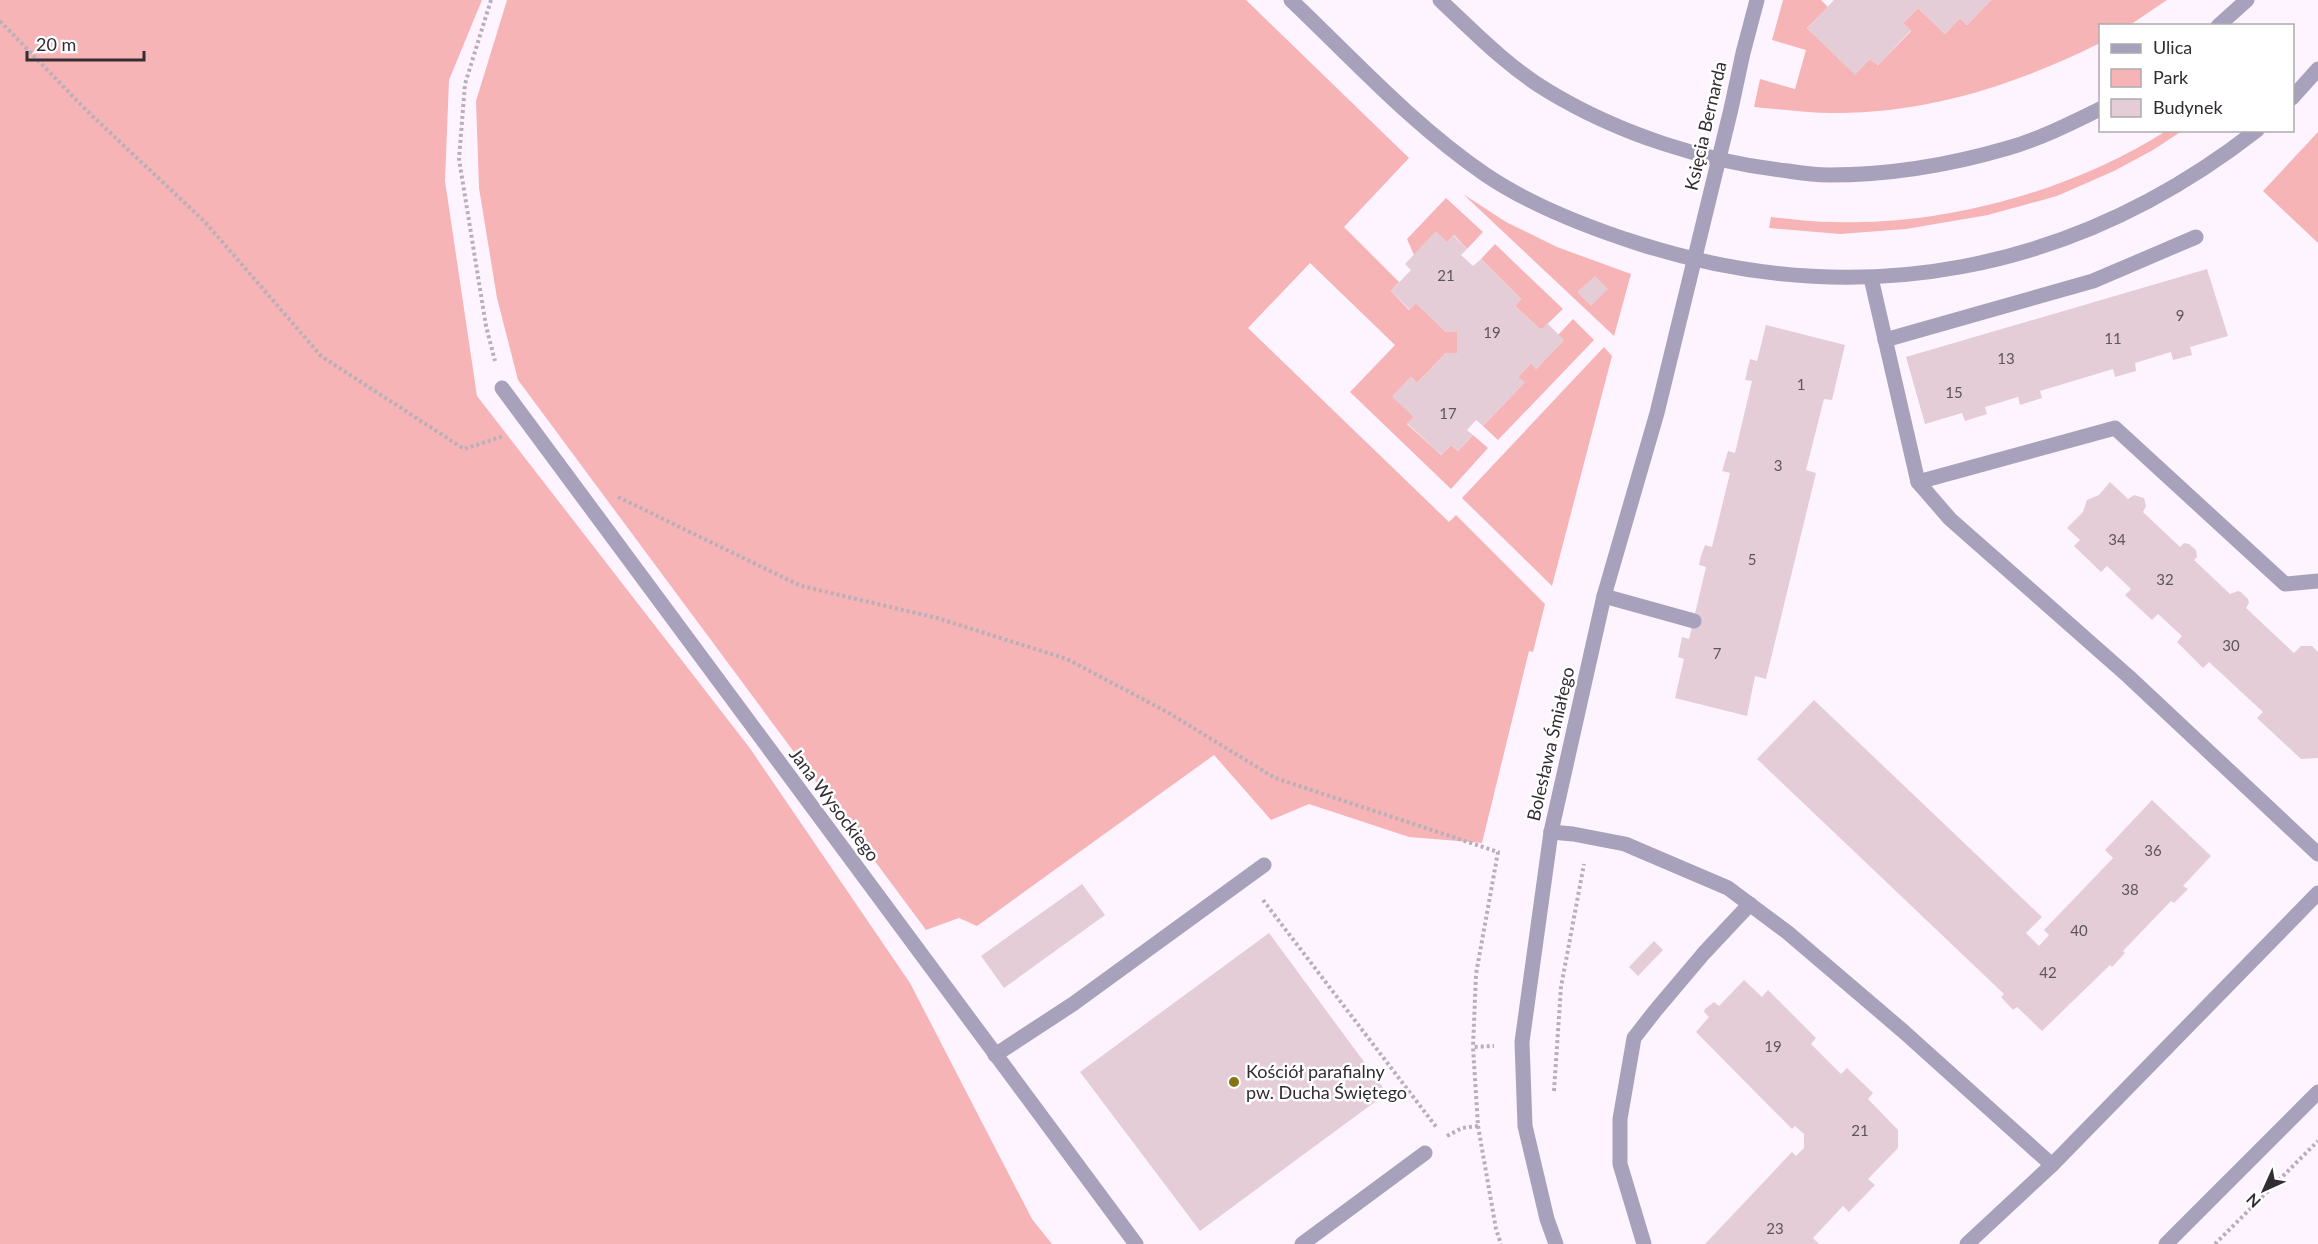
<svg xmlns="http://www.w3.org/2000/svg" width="2318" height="1244" viewBox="0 0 2318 1244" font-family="Lato,sans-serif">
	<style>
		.green { fill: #f7b4b6 }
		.building { fill: #e4cdd6 }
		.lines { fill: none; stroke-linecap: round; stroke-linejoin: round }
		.path { stroke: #b8afb9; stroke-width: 4; stroke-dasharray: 3 3; stroke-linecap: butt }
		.service { stroke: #a8a1bb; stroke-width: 15 }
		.minor { stroke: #a8a1bb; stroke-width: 15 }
		.tertiary { stroke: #a8a1bb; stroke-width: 15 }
		.poi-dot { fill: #857314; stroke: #fff; stroke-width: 2 }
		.labels { text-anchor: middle; stroke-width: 5; stroke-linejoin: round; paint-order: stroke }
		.number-label { font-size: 15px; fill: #5e545c }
		.street-label { font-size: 18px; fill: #322c33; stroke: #fff }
		.poi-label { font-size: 18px; fill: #322c33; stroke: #fff; text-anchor: start }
	</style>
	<rect width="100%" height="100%" fill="#fef4ff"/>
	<g class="green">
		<path d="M0,0H482L449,80L445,181L477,396L749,747L910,983L1032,1219L1052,1244H0Z"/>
		<path d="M507,0H1246L1409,158L1344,227L1399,282L1391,291L1409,310L1416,303L1446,332H1457V353H1446L1417,383L1411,377L1393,396L1414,417L1407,424L1441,455L1451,445L1458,451L1473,435L1488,448L1451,489L1350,392L1395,345L1310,263L1248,328L1449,522L1456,515L1545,604L1533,652L1529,651L1482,843L1409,837L1309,804L1271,820L1214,755L977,926L959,918L926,930L518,380L497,298L479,188L476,101Z"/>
		<path d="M1783,0H1821L1828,7L1807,28L1855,74L1870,59L1878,65L1911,31L1903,23L1918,8L1945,34L1960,18L1967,25L1991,0H2167L2130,25L2100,26V43C2016,85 1926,114 1832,113C1806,113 1779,109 1754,107L1760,79L1795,89L1806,50L1772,40Z"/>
		<path d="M2166,131H2182L2153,150L2114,171L2057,196L1988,215L1906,229L1840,234L1769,228L1771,217C1792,219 1814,222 1835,222C1945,226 2074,190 2166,131Z"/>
		<path d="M2318,132V243L2263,191Z"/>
		<path d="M1463,194L1506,222L1557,247L1631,274L1614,336Z"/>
		<path d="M1446,198L1483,232L1467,249L1454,235L1447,242L1414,255L1407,239Z"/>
		<path d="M1495,244L1563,309L1541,330L1515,306L1521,299L1481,259Z"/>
		<path d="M1573,319L1594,340L1498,440L1483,426L1524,383L1518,377L1531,363L1536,369L1563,341L1558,335Z"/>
		<path d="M1604,347L1612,356L1552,586L1462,498Z"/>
	</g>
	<g class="building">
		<path d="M1834,0H1991L1967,25L1960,18L1945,34L1918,8L1903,23L1911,30L1878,65L1870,59L1855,75L1807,28Z"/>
		<path d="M1436,231L1447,242L1453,235L1467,249L1461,255L1473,266L1481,259L1521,299L1515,306L1541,330L1547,323L1564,340L1536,369L1531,363L1518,377L1525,382L1483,426L1476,420L1467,430L1473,435L1458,451L1451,445L1441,455L1407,423L1414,417L1392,397L1411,377L1417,383L1446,353H1457V332H1446L1416,303L1410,310L1391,291L1411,270L1405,264Z"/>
		<path d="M2207,269L2228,336L2190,347L2192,355L2173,360L2171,352L2135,363L2136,371L2115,377L2113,369L2040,391L2042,398L2020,405L2018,397L1985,407L1987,414L1965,421L1962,413L1925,424L1906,357Z"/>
		<path d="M1595,276L1608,289L1591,306L1577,292Z"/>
		<path d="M1766,325L1845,345L1832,400L1824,399L1806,470L1816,473L1766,679L1755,676L1747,716L1675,698L1684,659L1678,657L1682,637L1689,639L1706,567L1699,565L1701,556L1705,545L1712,547L1730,473L1722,471L1728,451L1735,453L1752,381L1745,380L1750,359L1757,361Z"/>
		<path d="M2110,482L2128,499L2134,495L2144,498L2146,506L2143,512L2180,547L2184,543L2189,544L2196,550L2197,557L2194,560L2230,594L2238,591L2241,592L2248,599L2249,603L2246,608L2294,653L2301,646H2312L2318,652V758L2301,759L2257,718L2263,712L2209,662L2203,668L2177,642L2182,636L2158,614L2152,620L2125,595L2131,589L2107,566L2101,572L2074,546L2080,540L2067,528L2083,512L2087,500L2099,495Z"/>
		<path d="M1814,700L2042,917L2026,933L2039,946L2049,935L2044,930L2113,858L2105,850L2152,800L2211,856L2183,886L2188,889L2174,903L2171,901L2123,951L2125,953L2112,967L2110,965L2042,1031L2017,1007L2013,1010L2001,997L2004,994L1757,759Z"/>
		<path d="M1082,884L1105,915L1004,988L981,956Z"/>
		<path d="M1269,933L1387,1093L1200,1231L1080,1072Z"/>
		<path d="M1654,941L1663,950L1638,976L1629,967Z"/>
		<path d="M1744,980L1762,997L1768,990L1816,1038L1811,1044L1841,1074L1847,1068L1873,1093L1868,1099L1898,1130V1148L1868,1179L1875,1185L1849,1212L1843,1206L1813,1238L1819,1244H1705L1792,1152L1796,1156L1804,1148V1134L1795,1126L1792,1129L1696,1032L1709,1017L1704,1012L1705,1009L1714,1002L1719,1006Z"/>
	</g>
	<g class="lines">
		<g class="path">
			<path d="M491,0L465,84L459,159L486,326L495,361"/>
			<path d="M0,21L85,109L205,222L321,356L464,449L504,436"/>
			<path d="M618,497L801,586L937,618L1067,659L1167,712L1275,778L1498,852L1476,974L1473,1047"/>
			<path d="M1263,900L1437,1128"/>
			<path d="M1554,1091L1561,987L1584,864"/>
			<path d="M1478,1126L1496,1229L1501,1244"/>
			<path d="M1447,1136L1462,1128L1478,1126L1473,1047L1494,1046"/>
			<path d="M2215,1244L2318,1141"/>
		</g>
		<g class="service">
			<path d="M1918,482L2115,428L2285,584L2318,581"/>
			<path d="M995,1055L1073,1004L1264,865"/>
			<path d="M1302,1244L1425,1153"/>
			<path d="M1644,1244L1620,1164V1119L1634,1038L1655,1011L1704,953L1750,904"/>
		</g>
		<g class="minor">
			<path d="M1291,0C1354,60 1414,126 1486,175C1532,206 1587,227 1640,244C1860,314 2075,272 2257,130"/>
			<path d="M1440,0C1474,32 1508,67 1548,91C1619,134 1706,162 1788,171C1801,173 1815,175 1829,175C1890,175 1950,165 2008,148C2040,139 2071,123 2100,109"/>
			<path d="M2218,26L2247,0"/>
			<path d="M2292,98L2318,69"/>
			<path d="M1871,278L1918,482L1950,519L2128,676L2318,854"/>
			<path d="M1885,340L2093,281L2196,237"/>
			<path d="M502,388L1136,1244"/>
			<path d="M1604,596L1694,621"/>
			<path d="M1551,832L1573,834L1625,844L1728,888L1787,932L1903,1031L2052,1165L2318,893"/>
			<path d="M1556,1244L1547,1219L1525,1126L1522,1042L1551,832L1604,596L1657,413L1731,109L1743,53L1757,0"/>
			<path d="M1967,1244L2052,1165"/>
		</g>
		<path class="tertiary" d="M2166,1244L2318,1092"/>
	</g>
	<circle class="poi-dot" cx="1234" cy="1082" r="6"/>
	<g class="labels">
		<g class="number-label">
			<text x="1446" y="281">21</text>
			<text x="2180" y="321">9</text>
			<text x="1492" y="338">19</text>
			<text x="2113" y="344">11</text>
			<text x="2006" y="364">13</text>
			<text x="1801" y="390">1</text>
			<text x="1954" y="398">15</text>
			<text x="1448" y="419">17</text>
			<text x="1778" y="471">3</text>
			<text x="2117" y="545">34</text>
			<text x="1752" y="565">5</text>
			<text x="2165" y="585">32</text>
			<text x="2231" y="651">30</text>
			<text x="1717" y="659">7</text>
			<text x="2153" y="856">36</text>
			<text x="2130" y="895">38</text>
			<text x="2079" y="936">40</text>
			<text x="2048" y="978">42</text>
			<text x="1773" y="1052">19</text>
			<text x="1860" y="1136">21</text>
			<text x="1775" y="1234">23</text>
		</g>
		<g class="street-label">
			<text transform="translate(1706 126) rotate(-77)" y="6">Księcia Bernarda</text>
			<text transform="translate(1551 744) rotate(-77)" y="6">Bolesława Śmiałego</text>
			<text transform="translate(834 805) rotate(53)" y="6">Jana Wysockiego</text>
		</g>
		<g class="poi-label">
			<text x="1246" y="1078">Kościół parafialny<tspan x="1246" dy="21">pw. Ducha Świętego</tspan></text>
		</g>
	</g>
	<rect x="2099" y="24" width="195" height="108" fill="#ffffff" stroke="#adabad" stroke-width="1.5"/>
	<rect x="2111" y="44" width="30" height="9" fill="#a8a1bb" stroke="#adabad" stroke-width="1.5"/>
	<text x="2153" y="54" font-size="18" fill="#322c33">Ulica</text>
	<rect x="2111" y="69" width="30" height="18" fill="#f7b4b6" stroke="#adabad" stroke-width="1.5"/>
	<text x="2153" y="84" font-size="18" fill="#322c33">Park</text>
	<rect x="2111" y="99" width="30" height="18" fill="#e4cdd6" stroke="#adabad" stroke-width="1.5"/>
	<text x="2153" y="114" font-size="18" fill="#322c33">Budynek</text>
	<g transform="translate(2264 1190) rotate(225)" stroke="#ffffff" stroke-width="4.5" paint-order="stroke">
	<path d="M0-4.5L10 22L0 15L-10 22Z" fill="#322c33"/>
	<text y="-9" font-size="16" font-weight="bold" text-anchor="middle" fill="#322c33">N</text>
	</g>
	<path d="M27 51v9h117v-9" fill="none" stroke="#322c33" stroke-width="3"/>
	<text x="36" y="51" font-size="18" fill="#322c33" stroke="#ffffff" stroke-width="4.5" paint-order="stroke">20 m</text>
</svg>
